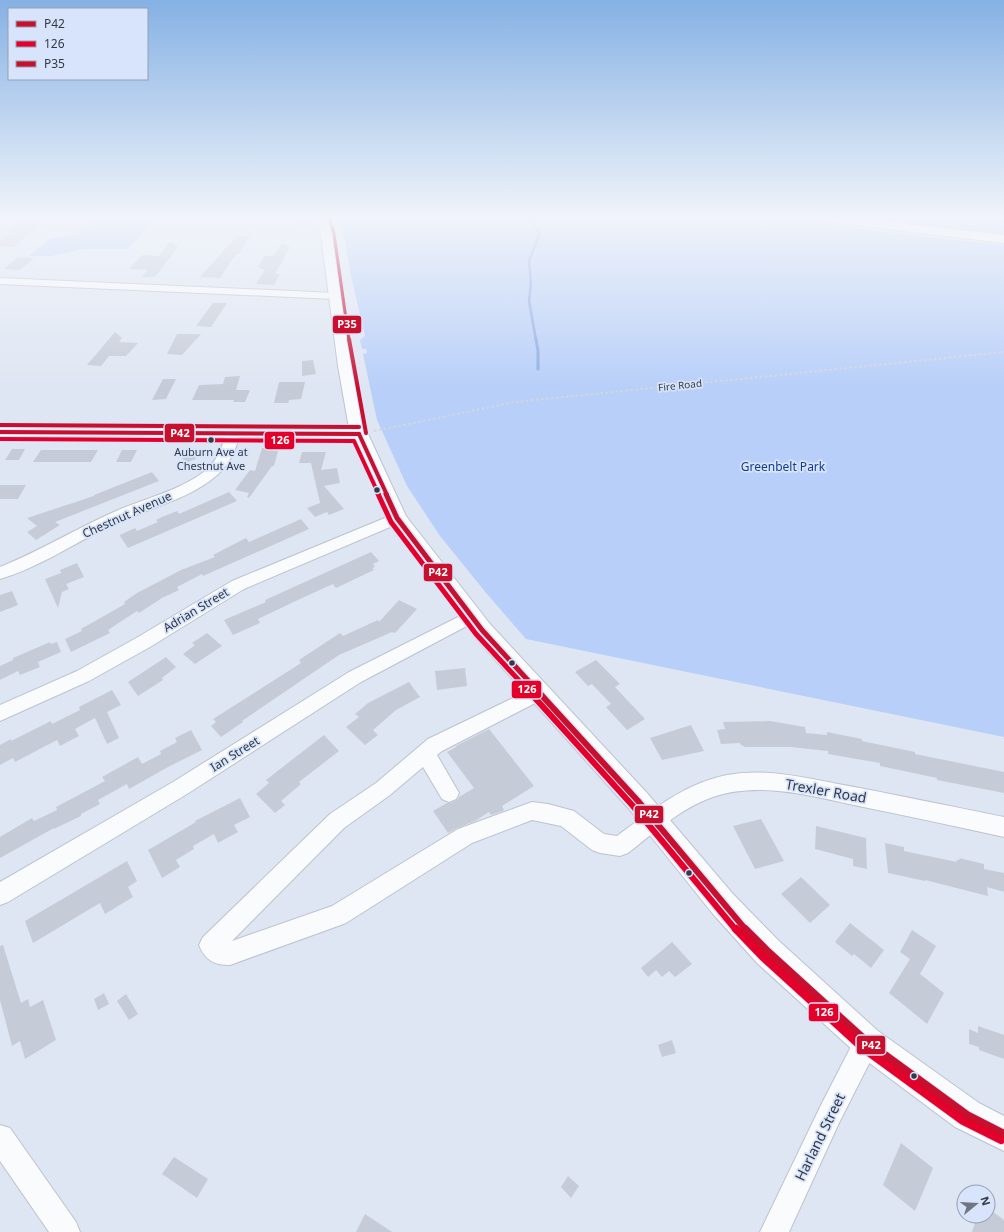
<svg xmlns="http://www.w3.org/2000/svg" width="1004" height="1232" viewBox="0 0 1004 1232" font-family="'Noto Sans',sans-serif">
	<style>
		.green { fill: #b8cff9 }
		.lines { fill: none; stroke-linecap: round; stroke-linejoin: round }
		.stream-far1 { stroke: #90addf; stroke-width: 2.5 }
		.stream { stroke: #90addf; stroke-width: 3 }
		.building { fill: #c6ccd7 }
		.minor-casing { stroke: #bcc2ce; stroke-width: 2 }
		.major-casing { stroke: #bcc2ce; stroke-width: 2 }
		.highway-casing { stroke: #bcc2ce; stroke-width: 2 }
		.path { stroke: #d4d6da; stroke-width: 2; stroke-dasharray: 2.5 2.5; stroke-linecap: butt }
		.minor { fill: #fafbfd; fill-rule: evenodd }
		.major { fill: #fafbfd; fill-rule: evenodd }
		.highway { fill: #fafbfd; fill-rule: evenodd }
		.bus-1-far3-casing { stroke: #d7e4fb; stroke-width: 6 }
		.bus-1-far2-casing { stroke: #d7e4fb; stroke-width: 8 }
		.bus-1-far1-casing { stroke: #d7e4fb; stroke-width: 9 }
		.bus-1-casing { stroke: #d7e4fb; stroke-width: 10 }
		.bus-2-far3-casing { stroke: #d7e4fb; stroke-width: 6 }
		.bus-2-far2-casing { stroke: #d7e4fb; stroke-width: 8 }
		.bus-2-far1-casing { stroke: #d7e4fb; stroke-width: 9 }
		.bus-2-casing { stroke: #d7e4fb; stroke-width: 10 }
		.bus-3-far1-casing { stroke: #d7e4fb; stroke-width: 5 }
		.bus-3-casing { stroke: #d7e4fb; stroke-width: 6 }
		.bus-1-far3 { stroke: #c8102e; stroke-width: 4 }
		.bus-1-far2 { stroke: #c8102e; stroke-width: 5 }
		.bus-1-far1 { stroke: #c8102e; stroke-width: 6 }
		.bus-1 { stroke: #c8102e; stroke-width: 8 }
		.bus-2-far3 { stroke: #e4002b; stroke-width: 4 }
		.bus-2-far2 { stroke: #e4002b; stroke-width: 5 }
		.bus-2-far1 { stroke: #e4002b; stroke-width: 6 }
		.bus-2 { stroke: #e4002b; stroke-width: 8 }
		.bus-3-far1 { stroke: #c8102e; stroke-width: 3 }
		.bus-3 { stroke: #c8102e; stroke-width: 4 }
		.bus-dot { fill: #333a45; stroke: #d7e4fb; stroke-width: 1.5 }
		.labels { text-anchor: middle; stroke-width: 3.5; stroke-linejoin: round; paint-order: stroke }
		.far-street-label { font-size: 10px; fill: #333a45; stroke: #d7e4fb }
		.bus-label { font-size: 11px; fill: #333a45; stroke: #d7e4fb }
		.park-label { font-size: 12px; fill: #133c8a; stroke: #d7e4fb }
		.street-label { font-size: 12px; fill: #333a45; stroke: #d7e4fb }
		.near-street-label { font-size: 14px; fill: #333a45; stroke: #d7e4fb }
		.line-badge { stroke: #d7e4fb; stroke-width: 1.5 }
		.badge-label { font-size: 11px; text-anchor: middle; font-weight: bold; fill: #fff }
	</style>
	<rect width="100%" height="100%" fill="#dfe6f3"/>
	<g class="green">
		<path d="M100,216H158L128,249H83L51,256H29L48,240L85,229Z"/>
		<path d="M290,216H309L311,226L302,227Z"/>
		<path d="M336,216H765L896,233L1004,245V737L526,639L487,594L440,536L407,486L377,420L363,354L367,353L366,349H362L360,340L365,336L351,276L345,240Z"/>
		<path d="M850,216H942L1004,220V234L941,228Z"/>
	</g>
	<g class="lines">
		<path class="stream-far1" d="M529,216L540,233L529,261L531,283L529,301L536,340"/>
		<path class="stream" d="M536,339L538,351V369"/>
	</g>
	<g class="building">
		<path d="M23,218H48L13,247L0,246V241L11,232H6Z"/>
		<path d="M237,236H250L239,254H236L220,278L200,277Z"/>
		<path d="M170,241L178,247L155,277H142L148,270L129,269L142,255L159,256Z"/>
		<path d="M282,243L290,247L275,274H280L274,285L256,284L265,269H260L261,267H258L264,256H273Z"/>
		<path d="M18,257L34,258L20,270L4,269Z"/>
		<path d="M213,303H227L211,327L196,326Z"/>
		<path d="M115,332L122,338L119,342L138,343L126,356H109L101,366L87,365Z"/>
		<path d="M177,334H201L182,355L167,354Z"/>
		<path d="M313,360L316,374L302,376V361Z"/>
		<path d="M240,376L236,390H250L245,402H233L234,400H192L199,385L223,384L225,377Z"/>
		<path d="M163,379H176L166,399L152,400Z"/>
		<path d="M279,382H305L301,399L289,400L288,403H274Z"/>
		<path d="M191,447L196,459L185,463L179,451Z"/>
		<path d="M262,448H276L275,451H278L274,466H272L249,498L247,497L249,493L235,490L250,470L255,471Z"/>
		<path d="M12,449H25L19,460H5Z"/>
		<path d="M41,450H98L91,462H33Z"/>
		<path d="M122,450H137L131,462H116Z"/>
		<path d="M302,452H326L321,470L337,468L340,483L324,486L344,509L329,515L327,512L315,517L307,508L320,503L311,463H299Z"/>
		<path d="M152,472L159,481L55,522L60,525L36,540L27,532L37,526L27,518L94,496V495Z"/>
		<path d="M0,485H26L18,499H0Z"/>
		<path d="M229,492L237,501L128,548L120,536V535L135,528L137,531L158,522L156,520L162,517L177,511L179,514Z"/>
		<path d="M301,519L309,529L203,576L202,574L177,587L179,590L162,598L139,613L137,611L108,630L110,633L71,652L65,639L82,631L81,629L125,604L124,602L137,593L181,570L215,557L213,555L242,540L246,538L249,542Z"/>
		<path d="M371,552L379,561L373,564L375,567L372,568L374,570L336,588L333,584L300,599L258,619L260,623L233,635L224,620L266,602L265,600Z"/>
		<path d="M77,563L84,577L66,584L69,589L62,592L58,608L45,579L61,573L60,570Z"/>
		<path d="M12,591L18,605L0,612V595Z"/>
		<path d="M399,600L417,609L395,633L392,632L339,655L242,721L243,722L221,737L211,726L216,722L213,719L301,663L299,660L340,633L343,636L378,620L379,622Z"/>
		<path d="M207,633L222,646L195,664L183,654L195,645L192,643Z"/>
		<path d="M50,642L51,644L57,642L61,652L38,662L40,667L20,675L18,671L0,680V666L13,660V658Z"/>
		<path d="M166,657L176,667L162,678L163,680L138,696L128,682Z"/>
		<path d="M596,660L620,684L615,687L645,719L627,730L606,707L611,704L592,684L588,686L575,672Z"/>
		<path d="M465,668L467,686L437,690L435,671Z"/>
		<path d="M409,682L420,697L396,710L373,730L378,735L365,745L346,727L359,717L355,714L368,703Z"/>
		<path d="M112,690L121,705L107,712L119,738L107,744L95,718L75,729L79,736L60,746L57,740L15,762L13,758L0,765V745L11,739V741L51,721L52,724L80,710L79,707Z"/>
		<path d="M770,721L805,727L806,733L827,735V732L862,739V741L915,752V754L1004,772V793L937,780V778L880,766V763L828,754V751L790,747H745L741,745L740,743L721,744L717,730L725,729L723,722Z"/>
		<path d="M691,725L704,751L662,760L650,738Z"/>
		<path d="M489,729L534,786L502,806L504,810L503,811L491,815L489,812L475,821L457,828L448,833L433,811L447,803H450L457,800L459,797L474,788L447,752L456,747V746Z"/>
		<path d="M191,730L202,750L168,767L129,789L127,784L98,800L100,804L81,814V816L54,829V828L0,858V837L32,818L34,821L57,810L56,807L105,781L102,777L138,757L142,764L161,754L160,751L177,742L175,738Z"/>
		<path d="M324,735L339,751L299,782L301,784L281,801L285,805L275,813L256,794L269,783L266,780Z"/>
		<path d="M240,798L250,817L234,825L238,832L218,843L214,834L193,846L194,849L176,860L180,867L162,878L148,850L196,822L195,821Z"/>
		<path d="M761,819L784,861L755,869L733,826Z"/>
		<path d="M816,826L866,838L867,869L853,866V859L815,849Z"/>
		<path d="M885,843L904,847V851L957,862L956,860H960L959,858L984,864V869L1004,873V892L987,887L988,896L925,880V881L888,873Z"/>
		<path d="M127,861L137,881L128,887L133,897L105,914L100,903L33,943L25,921Z"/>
		<path d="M801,877L830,905L810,923L781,894Z"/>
		<path d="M850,923L884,950L871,968L854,954L852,956L835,942Z"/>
		<path d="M912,930L936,946L920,974L944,993L927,1024L889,993L910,959L900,952Z"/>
		<path d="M672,942L692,964L675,977L669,971L662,977L656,970L648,977L641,968Z"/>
		<path d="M3,945L21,1003L28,999L30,1007L43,1000L56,1040L25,1059L20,1041L12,1046L0,1000V946Z"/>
		<path d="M104,993L109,1004L98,1010L94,999Z"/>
		<path d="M126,994L138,1014L129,1020L117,1001Z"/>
		<path d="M978,1026L1004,1035V1059L979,1050V1047L969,1044V1029L978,1033Z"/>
		<path d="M672,1040L676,1053L662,1057L658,1045Z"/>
		<path d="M901,1143L933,1168L915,1211L883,1185Z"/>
		<path d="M174,1157L208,1179L197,1198L162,1174Z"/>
		<path d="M568,1176L579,1186L571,1198L561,1187Z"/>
		<path d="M988,1208L1004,1220V1232H972L977,1216H988Z"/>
		<path d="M365,1214L392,1232H356Z"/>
	</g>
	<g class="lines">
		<defs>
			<g id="minor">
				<path d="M0,278L335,293L340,296L335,299L0,284Z"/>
				<path d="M0,428L359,430L364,431L366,434L364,437L359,438L239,437C235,452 228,466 216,476C188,500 148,508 115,524C77,541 41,567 0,579V567C40,551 77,528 116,511C146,498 179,491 205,471C216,462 221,450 225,437L0,436Z"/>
				<path d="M397,513L402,514L405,518L402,522L244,589L150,647L89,681L0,721V705L77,671L138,637L232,581Z"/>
				<path d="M472,610L478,612L480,616L478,620L361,682L187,794L8,902L0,905V882L173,782L349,672Z"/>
				<path d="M540,685L547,687L549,692L547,697L442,751L437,755L459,793L456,799L449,802L442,799L423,767L390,795L344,828L232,941L332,906L458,829L532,802L548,804L574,811L604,834L617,836C651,811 685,783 727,775C764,768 802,777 838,784C893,794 949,806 1004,817V837C959,827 913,817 868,808C819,798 763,780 713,797C681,808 654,833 628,853L620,856L600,853L592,850L561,826L532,820L472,843L346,923L338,926L230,965C214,965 205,960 199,945L203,937L330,814L376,783L428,739Z"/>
				<path d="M867,1029L876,1033L880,1042L839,1123L789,1232H760L821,1105L858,1033Z"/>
				<path d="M0,1125L10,1128L76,1222L80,1232H49L0,1161Z"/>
			</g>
			<path id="major" d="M316,216H328L333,235L354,366L368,434L406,516L490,624L647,793L733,894L779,941L878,1031L979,1103L1004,1116V1151L955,1127L856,1053L757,963L713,914L629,809L474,636L387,518L350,434L338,366L321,235Z"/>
			<path id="highway" d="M805,216H839L1004,235V243L811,220L807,219Z"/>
		</defs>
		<use href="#minor" class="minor-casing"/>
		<use href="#major" class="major-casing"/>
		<use href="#highway" class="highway-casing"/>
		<path class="path" d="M374,431L515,402L1004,352"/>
		<use href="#minor" class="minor"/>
		<use href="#major" class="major"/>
		<use href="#highway" class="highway"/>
		<defs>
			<g id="bus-1-far3">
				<path d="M0,432L359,434"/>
				<path d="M359,434L387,495"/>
			</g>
			<path id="bus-1-far2" d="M386,494L397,518L482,630L535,688"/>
			<path id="bus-1-far1" d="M534,687L638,801L746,930"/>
			<path id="bus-1" d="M745,929L768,952L867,1042L967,1115L1004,1134"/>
			<path id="bus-2-far3" d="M0,439L354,441L379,495"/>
			<path id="bus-2-far2" d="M378,494L391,522L476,634L526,688"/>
			<path id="bus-2-far1" d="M525,687L633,806L736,930"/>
			<path id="bus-2" d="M736,929L763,957L863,1048L963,1121L1001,1140"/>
			<path id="bus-3-far1" d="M329,216L334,234L349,340"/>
			<g id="bus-3">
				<path d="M349,339L366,433"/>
				<path d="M0,425L359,427"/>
			</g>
		</defs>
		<use href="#bus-1-far3" class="bus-1-far3-casing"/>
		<use href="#bus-1-far2" class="bus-1-far2-casing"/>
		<use href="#bus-1-far1" class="bus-1-far1-casing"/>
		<use href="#bus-1" class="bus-1-casing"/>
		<use href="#bus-2-far3" class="bus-2-far3-casing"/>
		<use href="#bus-2-far2" class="bus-2-far2-casing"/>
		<use href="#bus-2-far1" class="bus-2-far1-casing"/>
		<use href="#bus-2" class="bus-2-casing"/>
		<use href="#bus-3-far1" class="bus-3-far1-casing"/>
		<use href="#bus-3" class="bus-3-casing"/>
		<use href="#bus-1-far3" class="bus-1-far3"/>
		<use href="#bus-1-far2" class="bus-1-far2"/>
		<use href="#bus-1-far1" class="bus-1-far1"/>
		<use href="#bus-1" class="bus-1"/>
		<use href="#bus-2-far3" class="bus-2-far3"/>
		<use href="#bus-2-far2" class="bus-2-far2"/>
		<use href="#bus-2-far1" class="bus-2-far1"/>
		<use href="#bus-2" class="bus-2"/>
		<use href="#bus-3-far1" class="bus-3-far1"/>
		<use href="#bus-3" class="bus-3"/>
	</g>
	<linearGradient id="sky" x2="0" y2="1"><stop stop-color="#85b1e4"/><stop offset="0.56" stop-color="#f1f4fa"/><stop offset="1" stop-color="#f1f4fa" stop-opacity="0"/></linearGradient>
	<rect width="1004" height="388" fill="url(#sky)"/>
	<g class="bus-dot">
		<circle cx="211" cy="440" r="3.5"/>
		<circle cx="377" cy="490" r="3.5"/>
		<circle cx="512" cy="663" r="3.5"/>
		<circle cx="689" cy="873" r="3.5"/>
		<circle cx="914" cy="1076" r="3.5"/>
	</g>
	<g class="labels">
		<g class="far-street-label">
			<text transform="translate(680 385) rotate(-6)" y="4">Fire Road</text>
		</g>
		<g class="bus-label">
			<text x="211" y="456">Auburn Ave at<tspan x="211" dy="14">Chestnut Ave</tspan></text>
		</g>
		<g class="park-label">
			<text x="783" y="471">Greenbelt Park</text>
		</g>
		<g class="street-label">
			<text transform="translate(127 515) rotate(-24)" y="4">Chestnut Avenue</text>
			<text transform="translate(196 610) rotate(-31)" y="4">Adrian Street</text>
			<text transform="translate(235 754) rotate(-32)" y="4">Ian Street</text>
		</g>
		<g class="near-street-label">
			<text transform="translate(826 791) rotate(10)" y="5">Trexler Road</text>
			<text transform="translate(820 1137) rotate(-64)" y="5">Harland Street</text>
		</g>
	</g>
	<g class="line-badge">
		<rect x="332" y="315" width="30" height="19" rx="4" fill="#c8102e"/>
		<rect x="164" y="423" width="31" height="20" rx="4" fill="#c8102e"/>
		<rect x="264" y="431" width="31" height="19" rx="4" fill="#e4002b"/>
		<rect x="423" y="563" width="30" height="19" rx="4" fill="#c8102e"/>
		<rect x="511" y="680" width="31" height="19" rx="4" fill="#e4002b"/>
		<rect x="634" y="805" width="30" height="19" rx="4" fill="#c8102e"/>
		<rect x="808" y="1003" width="31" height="19" rx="4" fill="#e4002b"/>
		<rect x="856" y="1035" width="30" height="20" rx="4" fill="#c8102e"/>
	</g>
	<g class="badge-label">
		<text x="347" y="328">P35</text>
		<text x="180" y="437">P42</text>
		<text x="280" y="444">126</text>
		<text x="438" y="576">P42</text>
		<text x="527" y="693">126</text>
		<text x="649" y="818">P42</text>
		<text x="824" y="1016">126</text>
		<text x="871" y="1049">P42</text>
	</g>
	<rect x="8" y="8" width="140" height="72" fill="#d7e4fb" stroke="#95a0b2"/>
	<rect x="16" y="21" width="20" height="6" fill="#c8102e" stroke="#95a0b2"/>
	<text x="44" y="28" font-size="12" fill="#333a45">P42</text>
	<rect x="16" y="41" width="20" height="6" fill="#e4002b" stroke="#95a0b2"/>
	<text x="44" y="48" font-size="12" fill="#333a45">126</text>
	<rect x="16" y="61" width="20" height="6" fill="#c8102e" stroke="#95a0b2"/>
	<text x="44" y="68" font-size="12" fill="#333a45">P35</text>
	<g transform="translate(976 1204) rotate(72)"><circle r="19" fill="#d7e4fb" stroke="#95a0b2"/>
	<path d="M0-3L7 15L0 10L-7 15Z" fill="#6f7682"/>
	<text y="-6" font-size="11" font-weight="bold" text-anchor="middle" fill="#333a45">N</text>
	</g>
</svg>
